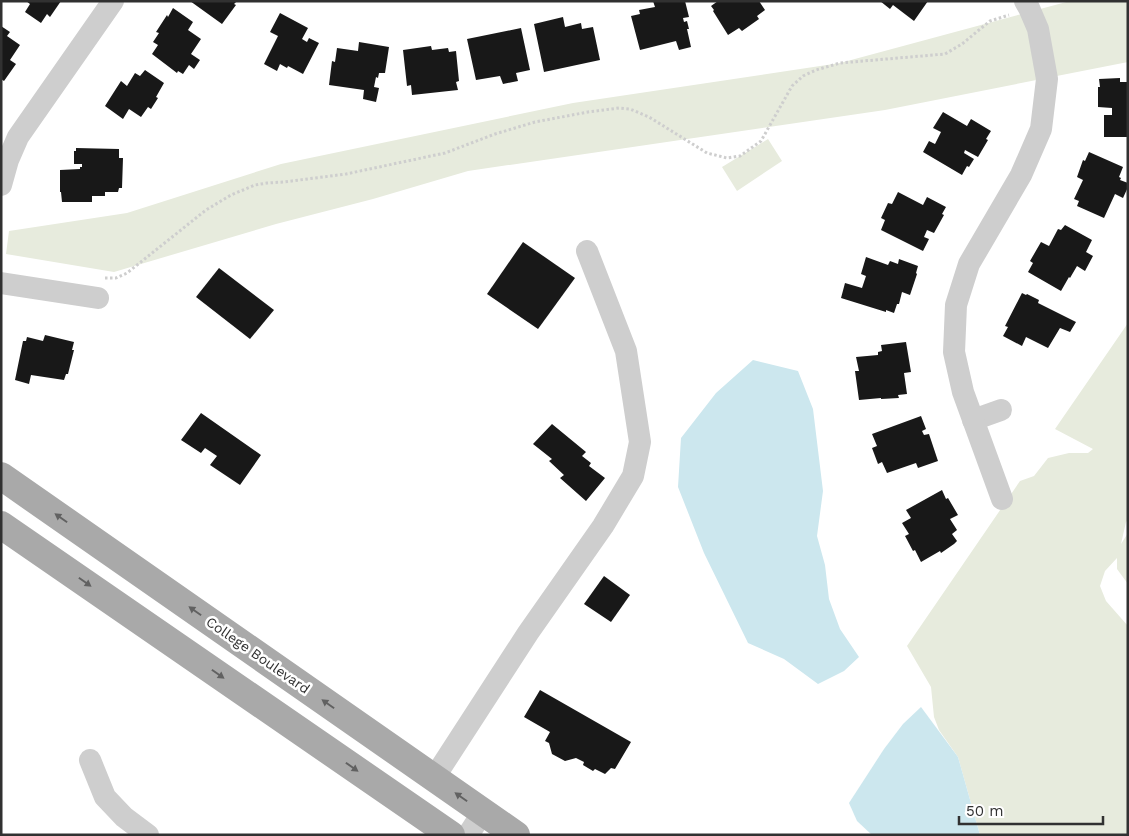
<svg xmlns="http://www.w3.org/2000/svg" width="1129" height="836" viewBox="0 0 1129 836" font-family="'Work Sans',sans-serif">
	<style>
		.green { fill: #e7ebdd }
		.water { fill: #cce7ee }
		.building { fill: #181818 }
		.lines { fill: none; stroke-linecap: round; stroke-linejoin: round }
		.path { stroke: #cecece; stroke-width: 3; stroke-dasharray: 2.5 2.5; stroke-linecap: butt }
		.minor { stroke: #cecece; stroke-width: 22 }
		.major { stroke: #a9a9a9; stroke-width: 28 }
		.oneway { fill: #616161 }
		.labels { text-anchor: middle; stroke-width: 5; stroke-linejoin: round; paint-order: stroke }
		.street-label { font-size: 14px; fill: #313131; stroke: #fff }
	</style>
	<rect width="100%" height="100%" fill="#fff"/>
	<g class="green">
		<path d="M1070,1H1128V62L885,110L468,171L373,199L276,224L114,272L6,254L9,231L127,213L281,164L573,103L840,63Z"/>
		<path d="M768,139L782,161L737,191L722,167Z"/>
		<path d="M1128,323V520L1126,522L1121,544L1128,533V584L1117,569V558L1105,571L1100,586L1106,601L1128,626V835H980L958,757L939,730L934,717L931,687L907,646L1020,481L1034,476L1048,458L1069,453H1088L1093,449L1055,429Z"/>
	</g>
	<g class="water">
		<path d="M753,360L798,371L813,409L823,491L817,536L825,565L829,599L840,629L859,657L844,671L818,684L784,659L748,643L704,553L678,487L681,438L716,393Z"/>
		<path d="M921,707L958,757L980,835H872L857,821L849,803L884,749L903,724Z"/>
	</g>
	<g class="building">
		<path d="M26,1H61L50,17L47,14L41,23L25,12L30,4Z"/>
		<path d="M190,1H237L234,4L236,5L222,24Z"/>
		<path d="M653,1H685L689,17L683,18L684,22L687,21L689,29H687L691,47L679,50L676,41L640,50L631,16L640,14L639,10L655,7Z"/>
		<path d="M718,1H759L765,10L757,16L759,19L742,31L739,28L728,35L713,11L714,10L711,6Z"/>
		<path d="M880,1H928L914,21L893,5L890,9Z"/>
		<path d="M173,8L193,22L188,30L201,39L191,54L200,60L194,69L189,65L183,74L178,71L177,73L152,54L158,45L153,42L159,33L156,32L167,15L168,17Z"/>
		<path d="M280,13L308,28L302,39L307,42L309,38L319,43L303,74L288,66L287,68L280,64L277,71L264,64L278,36L270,32Z"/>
		<path d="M563,17L565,27L581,23L582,29L593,27L600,60L544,72L534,24Z"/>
		<path d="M1,26L10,32L7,36L20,45L10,60L16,64L4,81L1,79Z"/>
		<path d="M521,28L530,70L516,73L518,81L503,84L500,76L476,80L467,39Z"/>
		<path d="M359,42L389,47L385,73H379L378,78L376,77L374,87L379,88L376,102L363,99L364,90L329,85L332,61L335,62L337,48L358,51Z"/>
		<path d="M431,46L432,50L448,48L449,52L456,51L459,81L456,82L458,90L412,95L411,85L407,86L403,50Z"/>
		<path d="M145,70L164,83L156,97L158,98L151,109L148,107L141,117L129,109L123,119L105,106L121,81L127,86L135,73L140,76Z"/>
		<path d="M1120,78V82H1128V137H1104V115H1112V108L1098,107V87H1100L1099,79Z"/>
		<path d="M943,112L967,126L971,119L991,131L986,139L988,140L978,157L965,150L964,153L974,159L969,167L967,166L962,175L923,152L929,141L935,144L941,132L933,128Z"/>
		<path d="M76,148L119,149V158H123L122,188H119L118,192H105V196H92V202H62L61,192H60V170L80,169V167H82V164H74V151H76Z"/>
		<path d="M1089,152L1123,167L1119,177L1121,178L1120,180L1128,183V187L1123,198L1115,194L1104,218L1077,206L1079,201L1074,199L1083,180L1077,177L1083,160L1085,161Z"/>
		<path d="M898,192L923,205L927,197L946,207L942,214L944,215L934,233L927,230L924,237L929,239L923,251L881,230L885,220L881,218L888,203L892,204Z"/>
		<path d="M1065,225L1092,240L1086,252L1093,256L1085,271L1077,266L1070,278L1069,277L1061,291L1028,272L1033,263L1030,261L1041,242L1049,246L1058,229L1061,230Z"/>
		<path d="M523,242L575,278L538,329L487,294Z"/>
		<path d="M866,257L888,265L890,261L898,264L899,259L918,266L916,273L917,274L910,295L902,292L899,304H897L894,313L886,310V312L841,298L845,283L862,288L866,276L861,274Z"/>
		<path d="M219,268L274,310L250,339L196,297Z"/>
		<path d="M1022,293L1026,295L1027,294L1039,300L1038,303L1076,322L1070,332L1060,328L1048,348L1026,337L1022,346L1003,336L1008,327L1005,326Z"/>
		<path d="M45,335L74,342L72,350H74L68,374H66L64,380L31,375L29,384L15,380L23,341H26L27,337L43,341Z"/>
		<path d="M906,342L911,372L904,373L907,394L898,395L899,398L881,399V398L859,400L855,371H859L856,357L878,355V352L882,351L881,345Z"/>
		<path d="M201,413L261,455L240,485L210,465L217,456L205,448L201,453L181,440Z"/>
		<path d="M921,416L926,429L922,431L924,435L929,434L938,461L918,468L916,463L887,473L882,462L878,464L872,448L877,446L872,434Z"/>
		<path d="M552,424L586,452L582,456L591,463L589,466L605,478L586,501L560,478L564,475L549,461L552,459L533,444Z"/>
		<path d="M942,490L946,499L948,498L958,515L950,519L957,530L952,534L957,541L954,544L941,553L940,551L921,562L915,550L913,551L905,536L909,534L902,523L911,518L906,510Z"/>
		<path d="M604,576L630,595L611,622L584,604Z"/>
		<path d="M540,690L631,742L615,769L611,768L605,774L595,769L593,771L583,765L584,762L576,758L565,761L552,754L549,743L545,741L550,732L524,717Z"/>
	</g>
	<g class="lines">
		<path class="path" d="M105,278H116L127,273L206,210L231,195L255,185L267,183L284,182L346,174L445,153L495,134L535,122L588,112L619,108L630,109L649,117L707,153L727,158L740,156L761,141L792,86L803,76L816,70L840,63L945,54L962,44L990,21L1009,15"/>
		<g class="minor">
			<path d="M1,185L8,160L18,137L113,1"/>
			<path d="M1,283L98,298"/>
			<path d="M973,420L1001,410"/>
			<path d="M1002,499L963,392L954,352L956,305L969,264L1021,175L1041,129L1047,79L1038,29L1029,8L1025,1"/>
			<path d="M90,760L105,797L124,817L148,835"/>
			<path d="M434,778L528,633L603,526L633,476L640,442L626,351L587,251"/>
			<path d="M468,835L483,812"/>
		</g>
		<g class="major">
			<path d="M1,476L516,835"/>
			<path d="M1,525L451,835"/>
		</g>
	</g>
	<defs><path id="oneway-solid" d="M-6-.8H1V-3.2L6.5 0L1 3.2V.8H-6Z" transform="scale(1.25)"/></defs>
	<g class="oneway">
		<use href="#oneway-solid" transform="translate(61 518) rotate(-145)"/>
		<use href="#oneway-solid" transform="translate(85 582) rotate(35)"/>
		<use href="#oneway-solid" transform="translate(195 611) rotate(-145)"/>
		<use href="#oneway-solid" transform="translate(218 674) rotate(35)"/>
		<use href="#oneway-solid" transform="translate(328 704) rotate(-145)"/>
		<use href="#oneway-solid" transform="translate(352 767) rotate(35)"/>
		<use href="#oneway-solid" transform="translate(461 797) rotate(-145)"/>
	</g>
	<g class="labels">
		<g class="street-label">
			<text transform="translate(258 655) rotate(35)" y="5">College Boulevard</text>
		</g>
	</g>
	<rect width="1129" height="836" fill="none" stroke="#313131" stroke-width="5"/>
	<path d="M959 816v8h144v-8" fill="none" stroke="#313131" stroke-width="2.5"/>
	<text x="966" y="816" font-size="15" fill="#313131" stroke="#ffffff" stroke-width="4" paint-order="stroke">50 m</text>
</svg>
